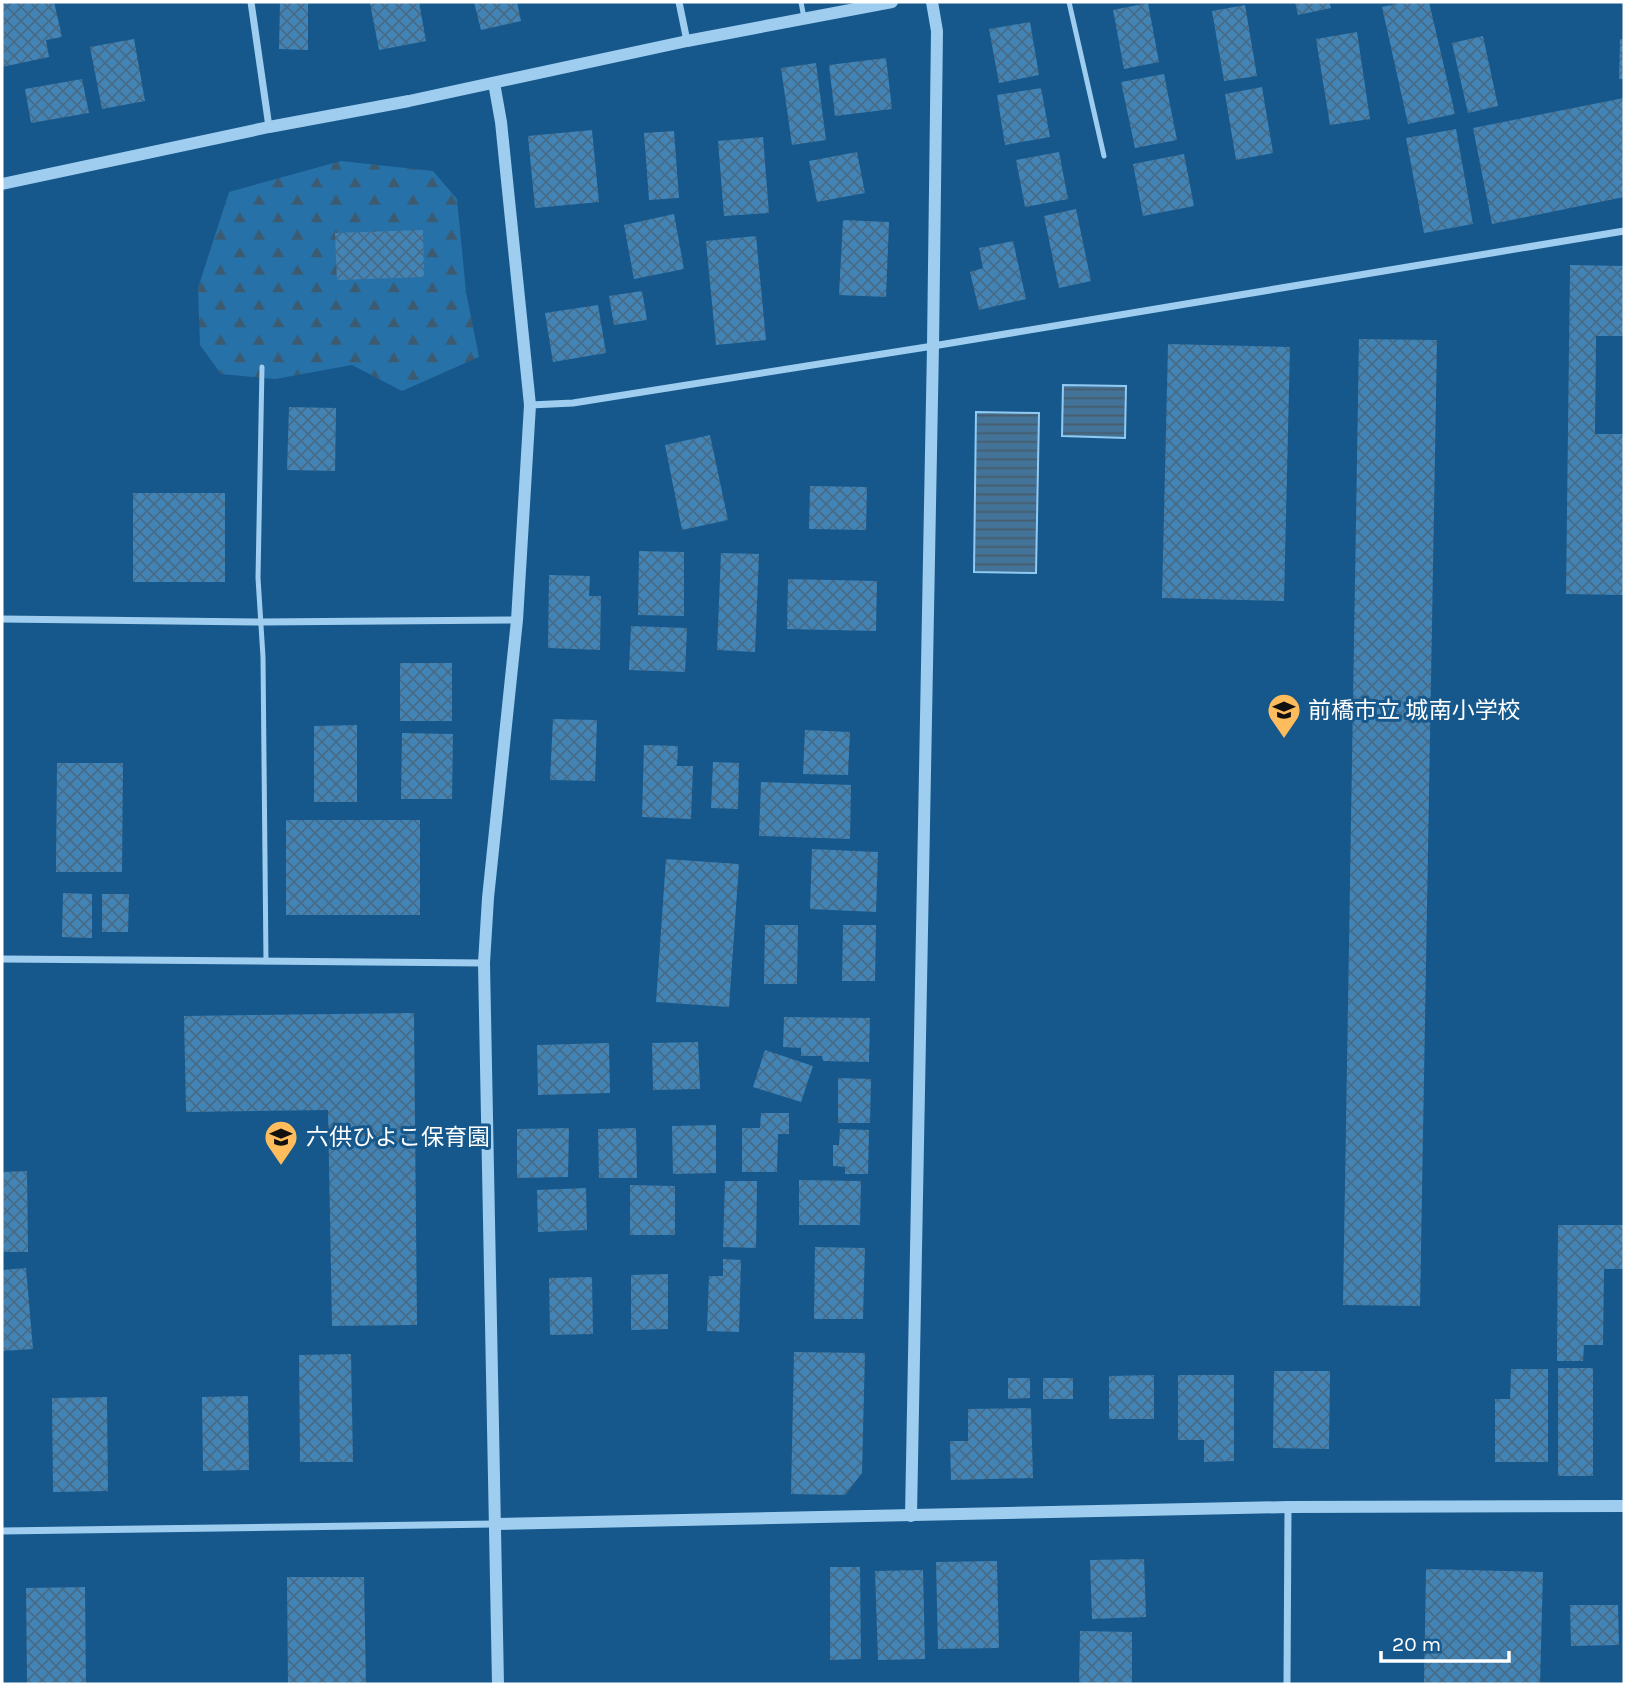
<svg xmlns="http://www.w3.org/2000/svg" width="1626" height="1686" viewBox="0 0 1626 1686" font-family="Karla,'Noto Sans JP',sans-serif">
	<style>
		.forest { fill: url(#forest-firs) }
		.water { fill: url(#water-rules); stroke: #91caf2; stroke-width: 2 }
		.building { fill: url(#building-cross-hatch) }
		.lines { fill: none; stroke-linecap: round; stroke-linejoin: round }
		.service { stroke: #9fcdef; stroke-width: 5 }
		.minor { stroke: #9fcdef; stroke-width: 7 }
		.tertiary { stroke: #9fcdef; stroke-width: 12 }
		.labels { text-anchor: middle; stroke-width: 6; stroke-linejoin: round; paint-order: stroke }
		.poi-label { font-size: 23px; fill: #fff; stroke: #16588b; text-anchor: start }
	</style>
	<defs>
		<pattern id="forest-firs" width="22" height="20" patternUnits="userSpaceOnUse" patternTransform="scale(1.75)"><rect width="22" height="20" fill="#2571a8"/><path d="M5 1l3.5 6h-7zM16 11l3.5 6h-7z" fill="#3c5b71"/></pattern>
		<pattern id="water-rules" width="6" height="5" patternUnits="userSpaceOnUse" patternTransform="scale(1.75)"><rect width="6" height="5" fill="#437398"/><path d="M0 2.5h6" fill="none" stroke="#485c6a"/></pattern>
		<pattern id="building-cross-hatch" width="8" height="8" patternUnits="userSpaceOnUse" patternTransform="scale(1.75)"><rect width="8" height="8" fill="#4384b6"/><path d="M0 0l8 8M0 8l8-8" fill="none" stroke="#476b86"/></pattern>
	</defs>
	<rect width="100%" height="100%" fill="#16588b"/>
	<path class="forest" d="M341,161L433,171L457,199L466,292L479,357L402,391L352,365L275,379L221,374L200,345L198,288L229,192Z"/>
	<g class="water">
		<path d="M1063,385L1126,386L1125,438L1062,436Z"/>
		<path d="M976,412L1039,413L1036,573L974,572Z"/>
	</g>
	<g class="building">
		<path d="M2,2H54L62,37L46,40L49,57L2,67Z"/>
		<path d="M280,2H308V50L279,49Z"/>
		<path d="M376,2H419L426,41L379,50L370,3Z"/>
		<path d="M474,2H517L521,21L481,30Z"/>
		<path d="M1295,2H1329L1331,8L1298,15Z"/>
		<path d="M1405,2H1429L1455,114L1408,124L1382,7Z"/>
		<path d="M1148,3L1159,62L1124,69L1113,10Z"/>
		<path d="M1245,5L1257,76L1224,81L1212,11Z"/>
		<path d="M1030,22L1039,75L999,83L989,29Z"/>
		<path d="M1357,32L1370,119L1330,125L1316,39Z"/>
		<path d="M1483,36L1498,106L1468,113L1452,43Z"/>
		<path d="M134,39L145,101L102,109L90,47Z"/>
		<path d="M1620,39H1624V79H1619Z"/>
		<path d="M886,58L892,109L835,116L829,65Z"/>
		<path d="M816,63L826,140L792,145L781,68Z"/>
		<path d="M1164,74L1177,140L1135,148L1121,82Z"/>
		<path d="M82,79L89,113L31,123L25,89Z"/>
		<path d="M1262,87L1273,153L1236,160L1225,94Z"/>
		<path d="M1041,88L1050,137L1005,145L997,95Z"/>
		<path d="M1624,98V197L1492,224L1473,128Z"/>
		<path d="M1456,129L1473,224L1424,233L1406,138Z"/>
		<path d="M592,130L599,202L535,208L528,136Z"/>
		<path d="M674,131L679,198L649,200L644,133Z"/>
		<path d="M763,137L769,213L724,216L718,141Z"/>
		<path d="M857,152L865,193L817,202L809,161Z"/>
		<path d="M1059,152L1068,199L1025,207L1016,160Z"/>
		<path d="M1184,154L1194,206L1143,216L1133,164Z"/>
		<path d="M1076,209L1091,281L1059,288L1044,216Z"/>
		<path d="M674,214L684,269L634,279L624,225Z"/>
		<path d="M843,220L889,222L886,297L839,295Z"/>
		<path d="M423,230L424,277L337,280L335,233Z"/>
		<path d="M756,236L766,340L716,345L706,241Z"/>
		<path d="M1013,241L1026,299L979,310L970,272L983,268L979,248Z"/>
		<path d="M1570,265L1624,266V336H1596L1595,434H1624V595L1566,594Z"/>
		<path d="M642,291L647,320L614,325L609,296Z"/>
		<path d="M598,305L606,353L553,362L545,313Z"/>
		<path d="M1359,339L1437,340L1420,1306L1343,1305Z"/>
		<path d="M1168,344L1290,347L1284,601L1162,598Z"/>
		<path d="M289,407L336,408L335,471L287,470Z"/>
		<path d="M710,435L728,520L682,530L665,445Z"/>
		<path d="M810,486L867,487L866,530L809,529Z"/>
		<rect x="133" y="493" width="92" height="89"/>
		<path d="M639,551L684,552V616L638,615Z"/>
		<path d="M721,553L759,554L755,652L717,650Z"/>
		<path d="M549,575L590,576L589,596H601L600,650L548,648Z"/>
		<path d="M788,579L877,581L876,631L787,629Z"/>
		<path d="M631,626L687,628L685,672L629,670Z"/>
		<rect x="400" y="663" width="52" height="58"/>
		<path d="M553,719L597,720L595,781L550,780Z"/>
		<path d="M357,725V802H314V726Z"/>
		<path d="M805,730L850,732L848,775L803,774Z"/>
		<path d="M402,733L453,734L452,799H401Z"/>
		<path d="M644,745L678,746L677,766H693L691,819L642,817Z"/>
		<path d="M713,762L739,763L738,809L711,808Z"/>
		<path d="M57,763H123L122,872H56Z"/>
		<path d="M761,782L851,785L850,839L759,836Z"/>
		<rect x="286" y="820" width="134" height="95"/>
		<path d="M812,849L878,852L876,912L810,909Z"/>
		<path d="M666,859L739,864L729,1007L656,1002Z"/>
		<path d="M63,893L92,894V938L62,937Z"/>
		<path d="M102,894H129L128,932H102Z"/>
		<path d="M765,925H798L797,984H764Z"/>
		<path d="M843,925H876L875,981H842Z"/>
		<path d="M414,1013L417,1325L332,1326L328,1110L186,1112L184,1016Z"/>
		<path d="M784,1017L870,1018L869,1062L823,1061L822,1056H801V1048L783,1047Z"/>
		<path d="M698,1042L700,1089L653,1090L652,1043Z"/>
		<path d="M609,1043L610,1093L538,1095L537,1045Z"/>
		<path d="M765,1050L813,1066L801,1102L753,1087Z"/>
		<path d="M838,1078L871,1079L870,1123H838Z"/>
		<path d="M761,1113H789V1134H778L777,1172H742V1128H760Z"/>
		<path d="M716,1125V1173L673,1174L672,1126Z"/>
		<path d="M569,1128L568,1177L517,1178V1129Z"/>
		<path d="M636,1128L637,1178H599L598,1129Z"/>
		<path d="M840,1129L869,1130L868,1174H845V1167L833,1166V1145H839Z"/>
		<path d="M27,1171L28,1252H2V1172Z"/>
		<path d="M799,1180L861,1181L860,1225H799Z"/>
		<path d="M725,1181H757L756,1248L723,1247Z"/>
		<path d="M630,1185L675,1186V1235H630Z"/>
		<path d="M586,1188L587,1230L538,1232L537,1190Z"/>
		<path d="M1558,1225H1624V1269H1604L1603,1345H1584L1583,1361H1557Z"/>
		<path d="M815,1247L865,1248L863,1319H814Z"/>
		<path d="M723,1259L741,1260L739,1332L707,1331L709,1276H723Z"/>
		<path d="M26,1268L33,1349L2,1351V1270Z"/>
		<path d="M668,1274V1329L631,1330V1275Z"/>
		<path d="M592,1277L593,1334L550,1335L549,1278Z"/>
		<path d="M794,1352L865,1353L862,1473L845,1495L791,1494Z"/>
		<path d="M351,1354L353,1462H300L299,1355Z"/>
		<rect x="1558" y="1368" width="35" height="108"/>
		<path d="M1511,1369H1548V1462H1495V1399H1510Z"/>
		<path d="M1274,1371H1330L1329,1449L1273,1448Z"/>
		<path d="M1154,1375V1419H1109V1376Z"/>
		<path d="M1178,1375H1234V1461L1204,1462V1440H1178Z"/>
		<path d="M1008,1378H1030V1398L1008,1399Z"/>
		<rect x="1043" y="1378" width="30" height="21"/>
		<path d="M248,1396L249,1470L203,1471L202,1397Z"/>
		<path d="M107,1397L108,1491L53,1492L52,1398Z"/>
		<path d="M1031,1408L1033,1478L951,1480L950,1441H968V1409Z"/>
		<path d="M1144,1559L1146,1617L1092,1619L1090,1560Z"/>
		<path d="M997,1561L999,1648L938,1649L936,1562Z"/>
		<path d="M830,1567H860L861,1659L830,1660Z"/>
		<path d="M1426,1569L1543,1572L1540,1684H1424Z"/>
		<path d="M923,1570L925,1659L878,1660L875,1571Z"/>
		<path d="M287,1577H364L366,1684H288Z"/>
		<path d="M85,1587L86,1683H27L26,1588Z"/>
		<path d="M1570,1605H1618L1619,1645L1571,1646Z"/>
		<path d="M1080,1631L1132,1632V1684H1079Z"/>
	</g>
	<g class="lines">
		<g class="service">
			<path d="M801,2L804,18"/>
			<path d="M1069,2L1104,156"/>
			<path d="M262,367L258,578L263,657L266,962"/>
		</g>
		<g class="minor">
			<path d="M251,2L269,127"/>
			<path d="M679,2L687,41"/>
			<path d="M530,405L573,403L933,346L1624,231"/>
			<path d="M2,619L262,622L517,620"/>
			<path d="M2,959L484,963"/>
			<path d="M2,1531L495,1524"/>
			<path d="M1287,1684L1288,1507"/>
		</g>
		<g class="tertiary">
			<path d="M494,83L501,122L530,405L517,620L488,898L484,963L498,1684"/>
			<path d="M2,184L269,127L409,101L687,41L892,2"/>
			<path d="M911,1516L933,346L937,31L932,2"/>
			<path d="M496,1524L1288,1507L1624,1506"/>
		</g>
	</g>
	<defs>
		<symbol id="school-pin" viewBox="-11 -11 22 30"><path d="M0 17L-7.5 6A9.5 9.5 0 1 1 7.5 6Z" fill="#ffbc5d" stroke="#16588b"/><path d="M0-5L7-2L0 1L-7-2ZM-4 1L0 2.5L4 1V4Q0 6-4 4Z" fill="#111"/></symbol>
	</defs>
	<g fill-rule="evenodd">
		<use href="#school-pin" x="1265" y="691" width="38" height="52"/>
		<use href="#school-pin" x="262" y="1118" width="38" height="52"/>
	</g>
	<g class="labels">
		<g class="poi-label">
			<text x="1308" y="718">前橋市立 城南小学校</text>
			<text x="306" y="1145">六供ひよこ保育園</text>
		</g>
	</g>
	<rect width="1626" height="1686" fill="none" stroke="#ffffff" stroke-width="7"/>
	<path d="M1381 1651v10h128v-10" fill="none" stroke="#ffffff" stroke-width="3.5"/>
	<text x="1392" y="1651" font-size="21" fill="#ffffff" stroke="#16588b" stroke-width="5" paint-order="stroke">20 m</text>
</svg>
